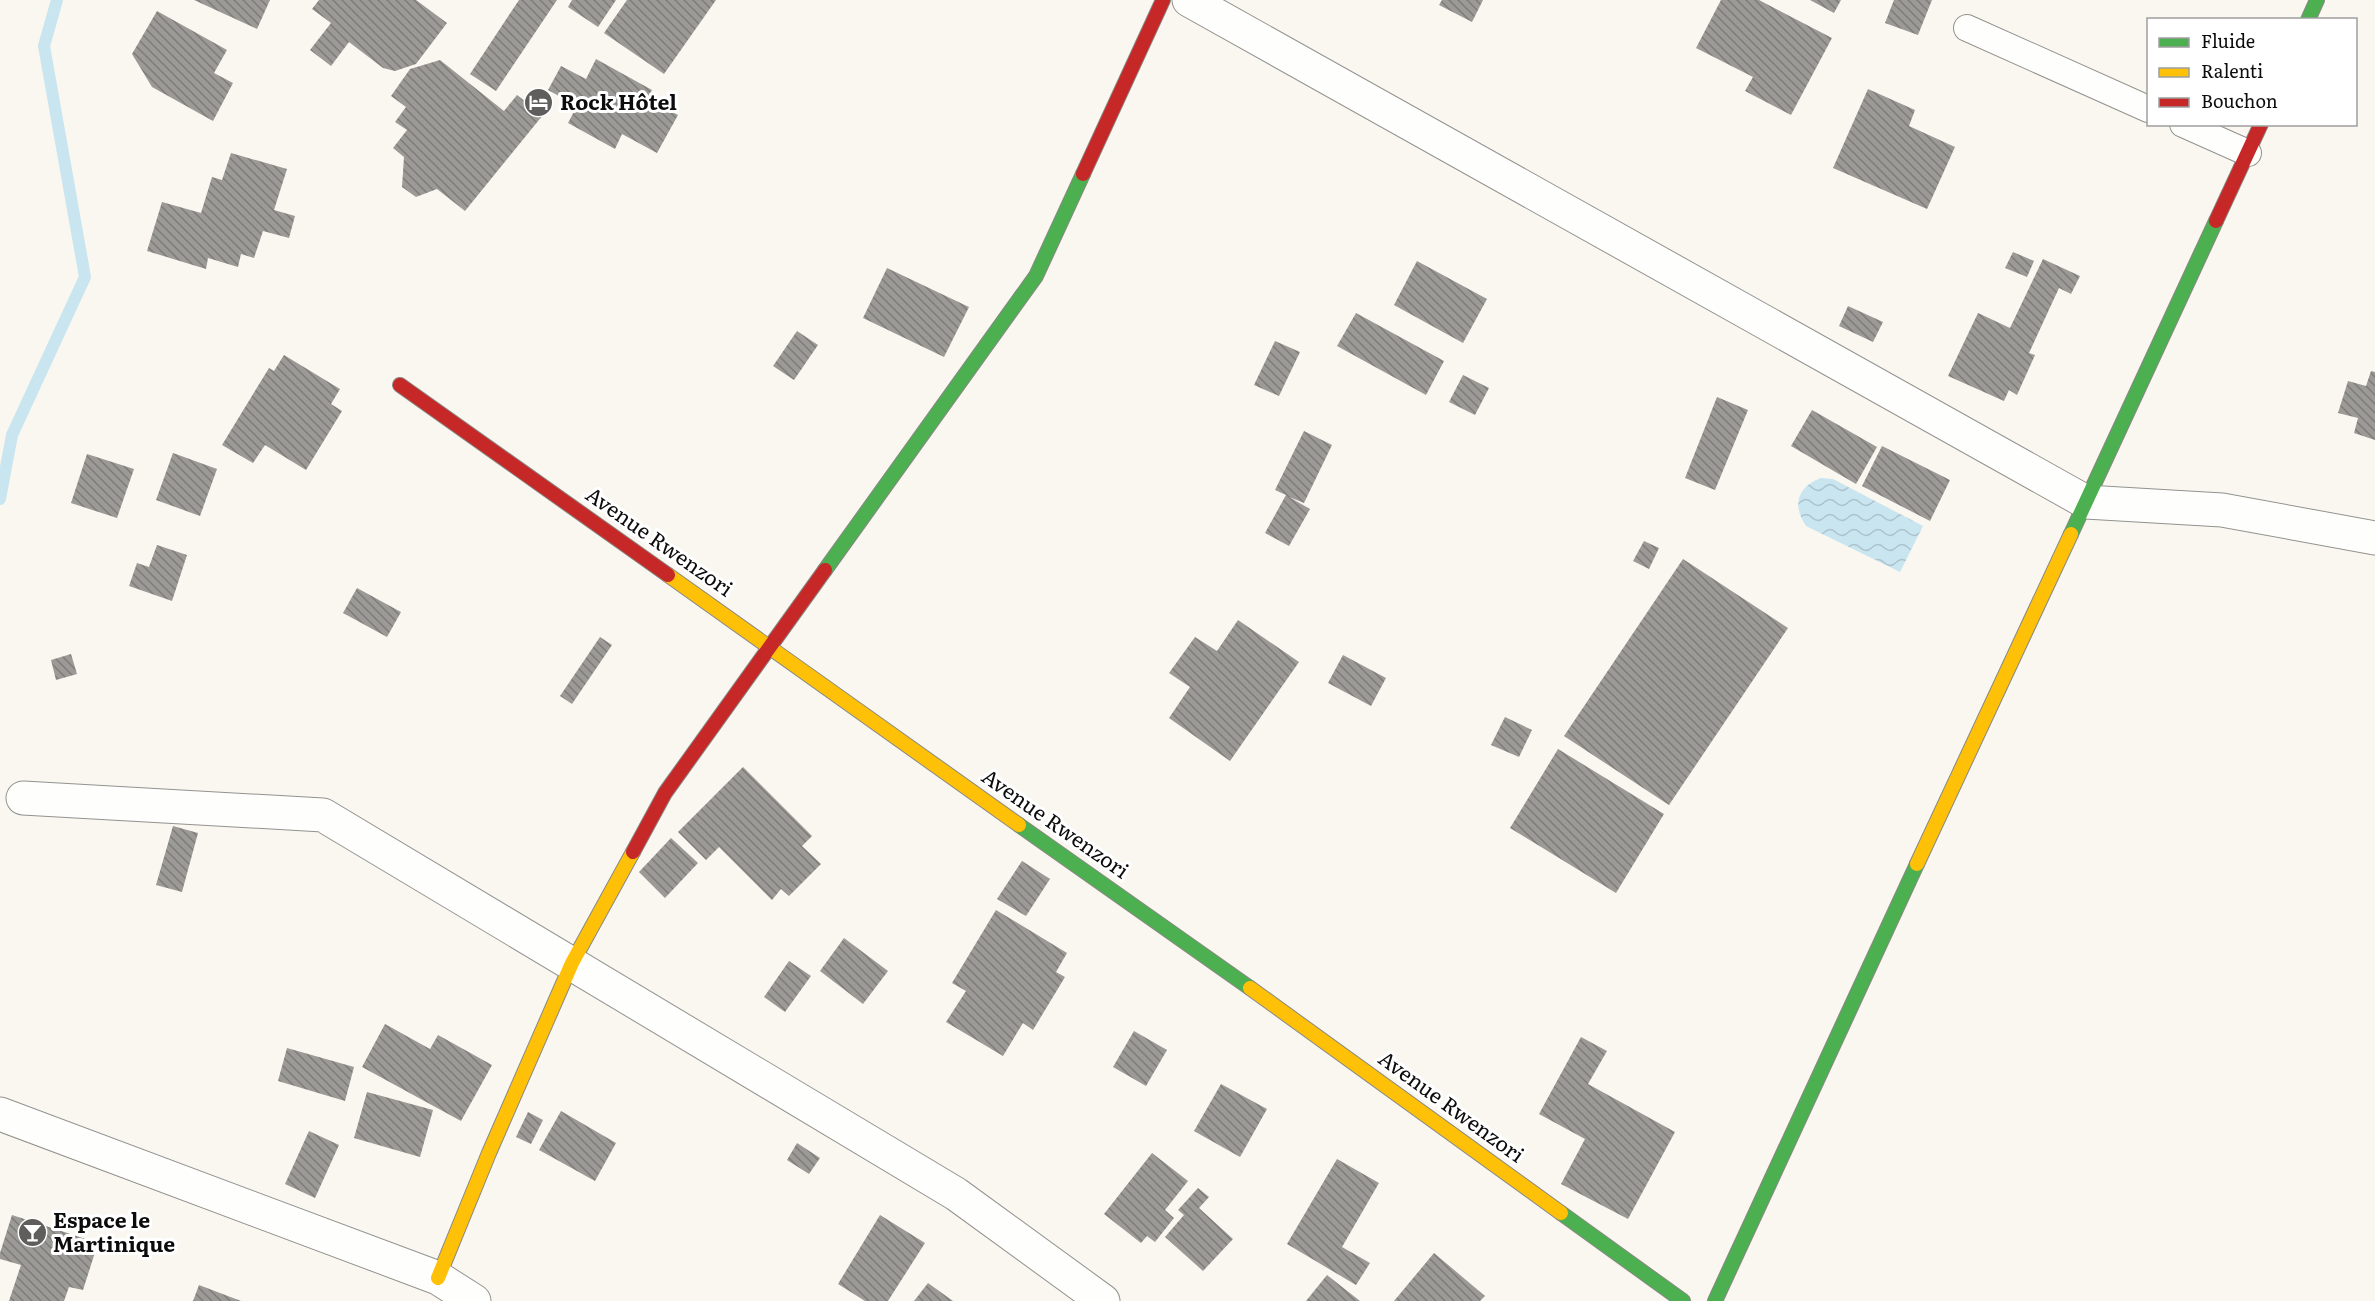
<svg xmlns="http://www.w3.org/2000/svg" width="2375" height="1301" viewBox="0 0 2375 1301" font-family="Literata,serif">
	<style>
		.water { fill: url(#water-waves) }
		.lines { fill: none; stroke-linecap: round; stroke-linejoin: round }
		.stream { stroke: #c9e5f0; stroke-width: 12 }
		.building { fill: url(#building-back-hatch) }
		.lane-casing { stroke: #93928f; stroke-width: 28 }
		.street-casing { stroke: #93928f; stroke-width: 35 }
		.fast-casing { stroke: #898885; stroke-width: 16 }
		.slow-casing { stroke: #898885; stroke-width: 16 }
		.jam-casing { stroke: #898885; stroke-width: 16 }
		.lane { stroke: #fefefd; stroke-width: 26 }
		.street { stroke: #fefefd; stroke-width: 33 }
		.fast { stroke: #4caf50; stroke-width: 14 }
		.slow { stroke: #ffc107; stroke-width: 14 }
		.jam { stroke: #c62828; stroke-width: 14 }
		.labels { text-anchor: middle; stroke-width: 6; stroke-linejoin: round; paint-order: stroke }
		.poi-label { font-size: 21px; font-weight: bold; fill: #0c0c0c; stroke: #fff; text-anchor: start }
		.street-label { font-size: 21px; fill: #0c0c0c; stroke: #fff }
	</style>
	<defs>
		<pattern id="water-waves" width="16" height="10" patternUnits="userSpaceOnUse" patternTransform="scale(1.5)"><rect width="16" height="10" fill="#c9e5f0"/><path d="M0 5q4-4 8 0t8 0" fill="none" stroke="#abc3cd"/></pattern>
		<pattern id="building-back-hatch" width="6" height="6" patternUnits="userSpaceOnUse" patternTransform="scale(1.5)"><rect width="6" height="6" fill="#9c9a96"/><path d="M-1 5l2 2M0 0l6 6M5-1l2 2" fill="none" stroke="#7e7c79"/></pattern>
	</defs>
	<rect width="100%" height="100%" fill="#f9f7f0"/>
	<path class="water" d="M1821,478L1833,479L1923,526L1900,572L1806,526C1792,505 1797,487 1821,478Z"/>
	<g class="lines">
		<path class="stream" d="M0,499L12,435L85,277L44,46L57,0"/>
	</g>
	<g class="building">
		<path d="M194,0H270L257,29Z"/>
		<path d="M319,0H416L447,23L416,64L395,71L383,68L349,42L331,66L310,50L331,23L312,9Z"/>
		<path d="M519,0H557L496,91L470,74Z"/>
		<path d="M572,0H616L598,27L568,7Z"/>
		<path d="M627,0H716L664,74L604,33Z"/>
		<path d="M1442,0H1483L1472,22L1439,5Z"/>
		<path d="M1721,0H1759L1832,38L1791,115L1745,91L1753,77L1696,48Z"/>
		<path d="M1810,0H1841L1834,13Z"/>
		<path d="M1894,0H1932L1918,35L1885,23Z"/>
		<path d="M157,11L227,50L214,73L233,83L213,121L152,87L132,54Z"/>
		<path d="M596,59L652,90L647,99L678,115L657,153L622,134L615,149L568,123L577,106L548,90L561,66L586,79Z"/>
		<path d="M440,60L504,111L517,95L543,115L465,211L437,189L416,197L402,187L404,157L393,148L407,130L395,122L406,107L391,96L410,69Z"/>
		<path d="M1868,89L1915,110L1909,126L1955,147L1927,209L1833,168Z"/>
		<path d="M231,153L287,169L274,210L295,216L289,238L263,231L254,258L241,254L238,267L208,258L206,269L147,251L162,202L201,213L212,177L222,180Z"/>
		<path d="M2013,252L2034,261L2027,277L2005,268Z"/>
		<path d="M2043,259L2080,276L2071,294L2059,288L2029,353L2035,355L2017,395L2009,390L2004,401L1948,376L1978,313L2010,328Z"/>
		<path d="M1417,261L1487,299L1463,343L1394,305Z"/>
		<path d="M887,268L969,307L944,357L863,318Z"/>
		<path d="M1848,306L1883,322L1873,342L1839,326Z"/>
		<path d="M1356,313L1444,361L1426,395L1337,346Z"/>
		<path d="M797,331L818,345L794,380L773,366Z"/>
		<path d="M1275,341L1300,352L1279,396L1254,385Z"/>
		<path d="M284,355L340,389L331,404L342,411L306,470L265,445L253,463L222,445L269,368L274,371Z"/>
		<path d="M2371,371L2375,372V440L2354,433L2358,418L2338,413L2348,381L2366,386Z"/>
		<path d="M1463,375L1489,388L1475,415L1449,402Z"/>
		<path d="M1717,397L1748,410L1715,490L1685,478Z"/>
		<path d="M1812,410L1877,447L1856,484L1791,446Z"/>
		<path d="M1304,431L1332,445L1304,503L1289,497L1310,509L1289,546L1265,533L1286,495L1275,490Z"/>
		<path d="M1882,446L1950,480L1930,521L1862,486Z"/>
		<path d="M173,453L217,469L200,516L156,500Z"/>
		<path d="M87,454L134,469L117,518L71,503Z"/>
		<path d="M1644,541L1659,548L1649,569L1633,561Z"/>
		<path d="M157,545L187,555L172,601L129,586L137,563L149,567Z"/>
		<path d="M1683,559L1788,628L1669,805L1564,736Z"/>
		<path d="M357,588L401,612L387,637L343,613Z"/>
		<path d="M1238,620L1299,662L1230,761L1169,718L1190,687L1169,673L1195,637L1217,651Z"/>
		<path d="M600,637L612,645L572,704L560,696Z"/>
		<path d="M71,654L77,674L56,680L51,660Z"/>
		<path d="M1343,655L1386,678L1371,706L1328,683Z"/>
		<path d="M1505,717L1532,730L1519,757L1491,745Z"/>
		<path d="M1558,749L1664,814L1616,893L1510,828Z"/>
		<path d="M743,767L812,836L802,846L821,864L789,896L781,889L772,900L719,847L706,860L678,832Z"/>
		<path d="M173,826L198,833L182,892L156,885Z"/>
		<path d="M671,838L698,863L665,898L639,872Z"/>
		<path d="M1022,861L1050,879L1026,916L997,899Z"/>
		<path d="M996,910L1067,953L1056,972L1065,977L1033,1030L1023,1023L1003,1056L946,1022L966,991L952,983Z"/>
		<path d="M844,938L888,971L863,1004L820,971Z"/>
		<path d="M789,961L811,976L785,1012L764,997Z"/>
		<path d="M385,1024L430,1049L438,1035L492,1065L461,1121L362,1067Z"/>
		<path d="M1134,1031L1167,1050L1146,1086L1113,1067Z"/>
		<path d="M1581,1037L1607,1051L1588,1084L1675,1132L1628,1219L1561,1184L1585,1139L1539,1114Z"/>
		<path d="M287,1048L354,1067L345,1101L278,1081Z"/>
		<path d="M1221,1084L1267,1109L1240,1157L1194,1131Z"/>
		<path d="M367,1092L433,1110L420,1157L354,1138Z"/>
		<path d="M561,1111L616,1143L595,1181L539,1150Z"/>
		<path d="M528,1112L543,1120L531,1144L516,1137Z"/>
		<path d="M309,1131L339,1145L315,1198L285,1184Z"/>
		<path d="M797,1143L820,1158L809,1174L787,1160Z"/>
		<path d="M1152,1153L1188,1181L1165,1210L1174,1218L1155,1242L1147,1236L1141,1243L1104,1214Z"/>
		<path d="M1337,1159L1379,1183L1342,1247L1370,1263L1356,1285L1287,1244Z"/>
		<path d="M1198,1188L1209,1197L1199,1208L1233,1239L1203,1271L1165,1237L1184,1215L1178,1210Z"/>
		<path d="M12,1215L98,1243L83,1290L69,1287L64,1301H9L21,1265L0,1259V1253Z"/>
		<path d="M880,1215L925,1243L888,1301H865L838,1284Z"/>
		<path d="M1434,1253L1485,1296L1480,1301H1394Z"/>
		<path d="M1327,1275L1360,1301H1306Z"/>
		<path d="M928,1283L953,1301H914Z"/>
		<path d="M199,1285L241,1301H193Z"/>
	</g>
	<g class="lines">
		<defs>
			<g id="lane">
				<path d="M1967,28L2148,109"/>
				<path d="M2183,124L2248,153"/>
			</g>
			<g id="street">
				<path d="M1189,0L2086,502L2222,510L2375,538"/>
				<path d="M23,798L323,815L956,1194L1103,1301"/>
				<path d="M0,1114L438,1278L474,1301"/>
			</g>
			<g id="fast">
				<path d="M2308,20L2317,0"/>
				<path d="M2071,534L2216,221"/>
				<path d="M825,570L1036,276L1083,174"/>
				<path d="M1019,825L1250,988"/>
				<path d="M1561,1213L1683,1301"/>
				<path d="M1715,1301L1917,864"/>
			</g>
			<g id="slow">
				<path d="M668,575L1019,825"/>
				<path d="M1917,864L2071,534"/>
				<path d="M1250,988L1561,1213"/>
				<path d="M438,1278L489,1153L572,963L633,852"/>
			</g>
			<g id="jam">
				<path d="M1083,174L1163,0"/>
				<path d="M2216,221L2261,124"/>
				<path d="M400,385L668,575"/>
				<path d="M633,852L665,793L825,570"/>
			</g>
		</defs>
		<use href="#lane" class="lane-casing"/>
		<use href="#street" class="street-casing"/>
		<use href="#fast" class="fast-casing"/>
		<use href="#slow" class="slow-casing"/>
		<use href="#jam" class="jam-casing"/>
		<use href="#lane" class="lane"/>
		<use href="#street" class="street"/>
		<use href="#fast" class="fast"/>
		<use href="#slow" class="slow"/>
		<use href="#jam" class="jam"/>
	</g>
	<defs>
		<symbol id="hotel-disc" viewBox="-11 -11 22 22"><circle r="9.5" fill="#5f5e5c" stroke="#fff"/><path d="M-6-4.5h1.5V1H6V5H4.5V3h-9V5H-6ZM-4 0a1.8 1.8 0 1 1 3.6 0ZM.5 0V-2.5h3Q6-2.5 6 0Z" fill="#fff"/></symbol>
		<symbol id="bar-disc" viewBox="-11 -11 22 22"><circle r="9.5" fill="#5f5e5c" stroke="#fff"/><path d="M-6-5H6L.8 .8V4.5H3.5V6h-7V4.5H-.8V.8Z" fill="#fff"/></symbol>
	</defs>
	<g fill-rule="evenodd">
		<use href="#hotel-disc" x="522" y="86" width="33" height="33"/>
		<use href="#bar-disc" x="16" y="1216" width="33" height="33"/>
	</g>
	<g class="labels">
		<g class="poi-label">
			<text x="560" y="110">Rock Hôtel</text>
			<text x="53" y="1228">Espace le<tspan x="53" dy="24">Martinique</tspan></text>
		</g>
		<g class="street-label">
			<text transform="translate(659 542) rotate(35)" y="7">Avenue Rwenzori</text>
			<text transform="translate(1055 824) rotate(35)" y="7">Avenue Rwenzori</text>
			<text transform="translate(1451 1107) rotate(36)" y="7">Avenue Rwenzori</text>
		</g>
	</g>
	<rect x="2147" y="18" width="210" height="108" fill="#ffffff" stroke="#9e9e9e" stroke-width="1.5"/>
	<rect x="2159" y="38" width="30" height="9" fill="#4caf50" stroke="#9e9e9e" stroke-width="1.5"/>
	<text x="2201" y="48" font-size="18" fill="#0c0c0c">Fluide</text>
	<rect x="2159" y="68" width="30" height="9" fill="#ffc107" stroke="#9e9e9e" stroke-width="1.5"/>
	<text x="2201" y="78" font-size="18" fill="#0c0c0c">Ralenti</text>
	<rect x="2159" y="98" width="30" height="9" fill="#c62828" stroke="#9e9e9e" stroke-width="1.5"/>
	<text x="2201" y="108" font-size="18" fill="#0c0c0c">Bouchon</text>
</svg>
